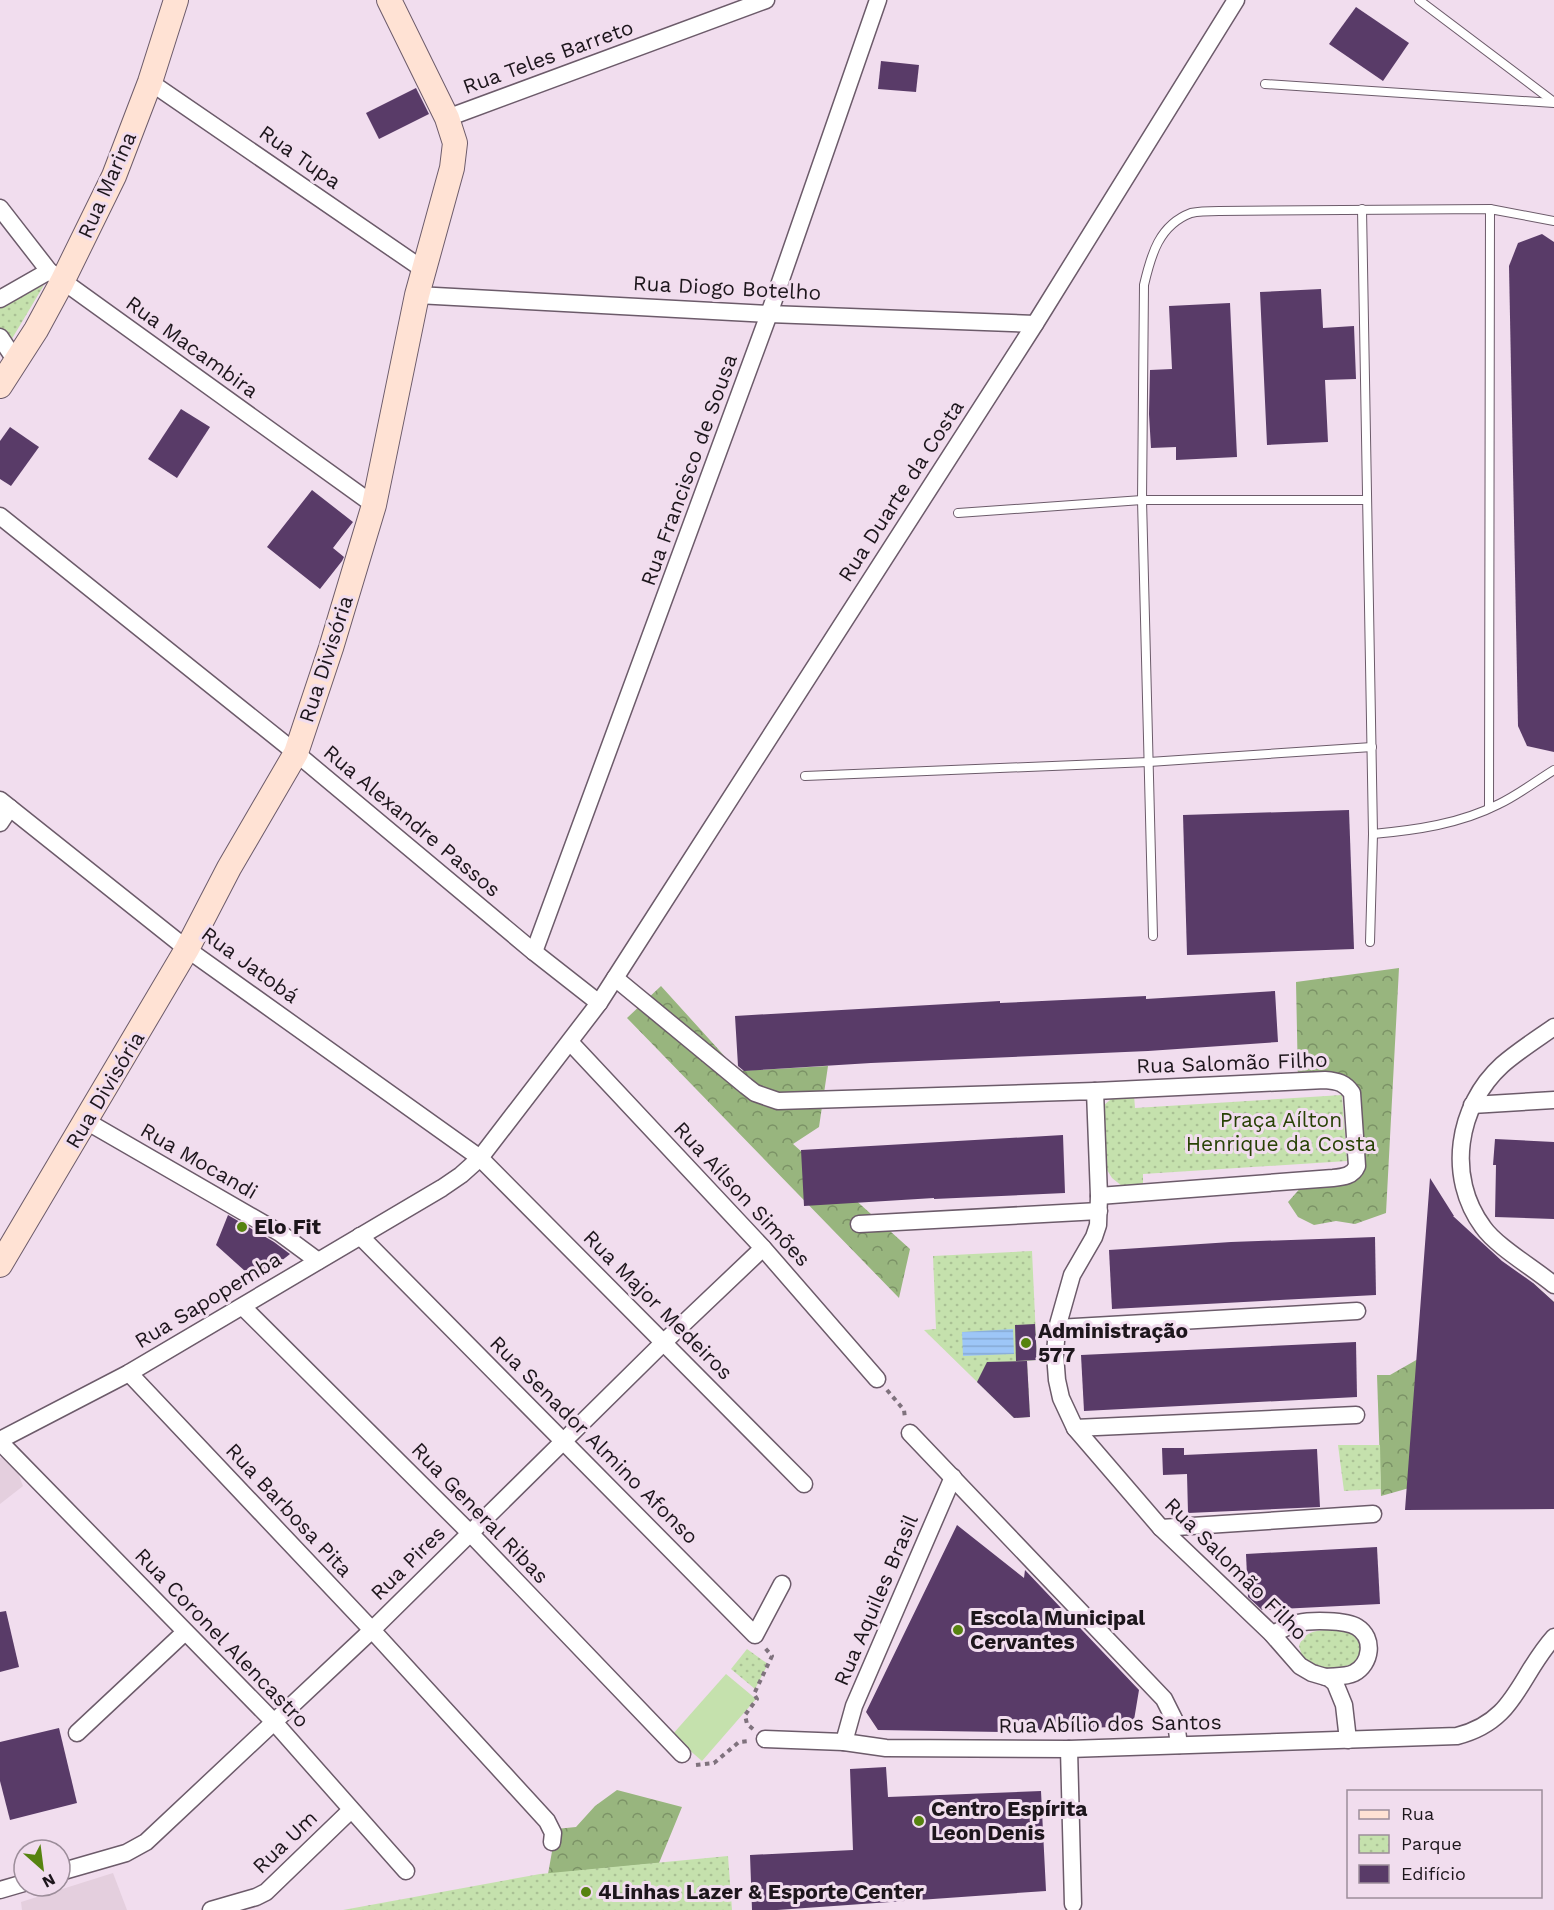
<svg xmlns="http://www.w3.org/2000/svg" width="1554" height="1910" viewBox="0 0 1554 1910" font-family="'Work Sans',sans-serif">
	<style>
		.commercial { fill: #e4cfde }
		.green { fill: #c5e1ad }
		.forest { fill: url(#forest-crowns) }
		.park { fill: url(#park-dots) }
		.water { fill: url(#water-rules) }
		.building { fill: #593b68 }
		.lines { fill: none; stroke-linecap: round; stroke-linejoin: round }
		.lane-casing { stroke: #6c5b6a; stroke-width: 10 }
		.street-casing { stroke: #6c5b6a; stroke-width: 19 }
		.secondary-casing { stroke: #6c5b6a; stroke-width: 26 }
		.path { stroke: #7f727d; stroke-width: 4; stroke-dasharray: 4.5 4.5; stroke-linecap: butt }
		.lane { stroke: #fff; stroke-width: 8 }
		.street { stroke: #fff; stroke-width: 16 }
		.secondary { stroke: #ffe2d4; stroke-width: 24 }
		.poi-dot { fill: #568310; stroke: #f1ddee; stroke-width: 2 }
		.labels { text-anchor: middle; stroke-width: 6; stroke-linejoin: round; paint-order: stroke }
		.street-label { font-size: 21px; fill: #1d161c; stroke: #f1ddee }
		.park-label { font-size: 21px; fill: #274104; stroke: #f1ddee }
		.poi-label { font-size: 21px; font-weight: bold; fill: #1d161c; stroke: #f1ddee; text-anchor: start }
	</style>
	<defs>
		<pattern id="forest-crowns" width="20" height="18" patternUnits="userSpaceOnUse" patternTransform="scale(1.5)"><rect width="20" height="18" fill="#98b57e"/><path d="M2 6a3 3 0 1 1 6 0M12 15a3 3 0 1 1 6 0" fill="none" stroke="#7b9266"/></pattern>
		<pattern id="park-dots" width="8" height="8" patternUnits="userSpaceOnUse" patternTransform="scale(1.5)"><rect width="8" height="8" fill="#c5e1ad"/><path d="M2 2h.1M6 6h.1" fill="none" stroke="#a9c094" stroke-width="1.8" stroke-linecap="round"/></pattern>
		<pattern id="water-rules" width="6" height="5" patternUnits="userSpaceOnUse" patternTransform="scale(1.5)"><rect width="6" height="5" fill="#9dc6f7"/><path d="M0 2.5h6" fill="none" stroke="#87a9d3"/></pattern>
	</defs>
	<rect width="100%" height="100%" fill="#f1ddee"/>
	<g class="commercial">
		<path d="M11,1454L23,1486L0,1504V1458Z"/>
		<path d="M113,1873L127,1910H22L21,1902Z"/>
	</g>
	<path class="green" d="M726,1674L756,1699L702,1761L672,1735Z"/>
	<g class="forest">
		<path d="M1399,968L1386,1213L1355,1224L1336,1221L1314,1225L1298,1217L1288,1202L1304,1184L1355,1181L1352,1093L1298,1081L1296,982Z"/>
		<path d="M661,986L738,1071L828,1066L819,1127L793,1144L910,1249L899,1298L627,1018Z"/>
		<path d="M1533,1283L1554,1302V1414L1427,1483L1381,1496L1377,1375H1390L1446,1343Z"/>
		<path d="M617,1790L682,1807L659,1863L548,1874L556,1829L576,1827L595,1806Z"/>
	</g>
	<g class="park">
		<path d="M44,285L10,342L0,328V305Z"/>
		<path d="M1134,1095L1135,1108L1342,1095L1347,1161L1143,1174V1186H1122L1112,1178L1104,1165V1105L1115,1096Z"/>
		<path d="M1032,1251L1037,1360L1027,1361L1030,1417L1014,1418L924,1330L936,1329L933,1256Z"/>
		<path d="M1338,1445H1380L1381,1489L1344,1491Z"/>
		<path d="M1339,1630L1352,1633C1374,1658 1353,1668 1329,1668C1324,1668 1318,1668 1314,1667C1310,1666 1306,1661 1303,1659L1299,1646C1305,1628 1323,1630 1339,1630Z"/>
		<path d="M747,1649L768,1664L755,1689L731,1669Z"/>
		<path d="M728,1856L732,1910H343L540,1874Z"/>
	</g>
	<path class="water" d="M1013,1329L1014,1354L963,1356L962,1332Z"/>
	<g class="building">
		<path d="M1356,7L1409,43L1383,81L1329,44Z"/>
		<path d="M881,61L919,65L916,92L878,89Z"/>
		<path d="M416,88L429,114L379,139L366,113Z"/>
		<path d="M1542,234L1554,242V752L1527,746L1518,726L1509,266L1518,243Z"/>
		<path d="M1321,289L1323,328L1354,326L1356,379L1325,380L1328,442L1267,445L1260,292Z"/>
		<path d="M1230,303L1237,457L1176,460V447L1151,448L1149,414L1150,370L1172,369L1169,306Z"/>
		<path d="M181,409L210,427L177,478L148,459Z"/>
		<path d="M10,427L39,447L11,486L0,479V441Z"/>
		<path d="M312,490L353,522L333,548L344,557L342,561L320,589L267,547Z"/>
		<path d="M1349,810L1354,949L1187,955L1183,815Z"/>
		<path d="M1275,991L1278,1042L1148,1051L871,1063L744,1071L738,1066L735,1016L1000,1001V1003L1146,996V999Z"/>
		<path d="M1063,1135L1065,1193L934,1199V1198L804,1206L801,1150Z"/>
		<path d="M1495,1139L1554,1142V1219L1495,1217L1496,1165H1493Z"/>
		<path d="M1430,1178L1454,1216H1453L1502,1261L1533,1283L1554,1302V1509L1405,1510Z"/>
		<path d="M228,1215L274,1242L290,1254L256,1281L216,1245Z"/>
		<path d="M1375,1237L1376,1295L1112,1309L1109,1250L1231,1242Z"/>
		<path d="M1035,1324L1037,1360L1016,1361L1015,1325Z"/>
		<path d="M1356,1342L1357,1397L1084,1411L1081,1355Z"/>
		<path d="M1027,1361L1030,1417L1014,1418L977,1382L987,1362Z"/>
		<path d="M1162,1448H1184V1455L1317,1449L1320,1507L1188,1513L1187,1474L1163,1475Z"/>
		<path d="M957,1525L1024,1578L1025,1570L1139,1690L1133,1726L1002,1732L878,1730L866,1712Z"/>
		<path d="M1377,1547L1380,1604L1262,1610L1248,1597L1246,1554Z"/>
		<path d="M6,1611L19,1667L0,1672V1612Z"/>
		<path d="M59,1728L77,1803L10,1820L0,1781V1742Z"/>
		<path d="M886,1767L888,1797L1041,1791L1046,1891L777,1910H752L750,1855L853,1850L850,1769Z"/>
	</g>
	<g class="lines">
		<defs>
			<g id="lane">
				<path d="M1419,0L1554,102"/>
				<path d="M1265,84L1554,103"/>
				<path d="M1362,209L1373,834L1370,942"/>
				<path d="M958,513L1142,500H1367"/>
				<path d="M805,776L1149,762L1372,747"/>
				<path d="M1489,808L1490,209"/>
				<path d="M1373,834C1416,830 1460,824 1499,804C1518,795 1536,781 1554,770"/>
				<path d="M1153,936L1142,500L1144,285C1151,255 1159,225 1191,213C1200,211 1210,211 1219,211L1490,209L1554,221"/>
			</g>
			<g id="street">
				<path d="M150,82L424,270"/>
				<path d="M447,118L766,0"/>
				<path d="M0,208L49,271L374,505"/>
				<path d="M417,295L769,314L1035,324"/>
				<path d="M0,299L49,271"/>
				<path d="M0,337L16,361"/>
				<path d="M0,516L296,753L534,952L599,1003"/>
				<path d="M0,800L187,949L480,1158L804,1484"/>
				<path d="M0,823L10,808"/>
				<path d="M534,952L769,314L878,0"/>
				<path d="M615,978L746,1086L755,1093L778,1101L1095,1091L1099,1196L1098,1225L1094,1237L1072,1275L1057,1328L1055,1354L1057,1380L1061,1398L1075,1428L1161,1528L1272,1634L1300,1666L1312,1673L1329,1678L1335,1683L1344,1705L1348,1740"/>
				<path d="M1554,1027C1537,1039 1518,1051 1502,1065C1457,1106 1446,1177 1483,1227C1496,1246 1535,1269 1554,1285"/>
				<path d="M570,1042L763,1248L877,1379"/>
				<path d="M1095,1091L1325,1080C1338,1081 1345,1083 1352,1093L1357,1166C1353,1176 1343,1177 1333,1178L1099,1196"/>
				<path d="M1472,1105L1554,1100"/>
				<path d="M86,1121L280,1233L318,1261"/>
				<path d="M859,1224L1099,1211"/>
				<path d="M360,1236L755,1635L782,1584"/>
				<path d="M243,1307L470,1533L682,1754"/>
				<path d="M1057,1328L1357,1311"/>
				<path d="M129,1373L372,1630L547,1821L553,1833L552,1842"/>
				<path d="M1075,1428L1356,1415"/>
				<path d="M910,1433L1164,1699L1176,1723L1179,1745"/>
				<path d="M0,1440L129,1373L442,1188L461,1175L480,1158L599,1003L1035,324L1236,0"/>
				<path d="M0,1442L275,1723L406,1871"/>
				<path d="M1161,1528L1373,1514"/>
				<path d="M1272,1634C1280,1631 1289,1625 1298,1623C1311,1620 1346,1620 1357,1627C1375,1638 1371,1664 1354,1673C1346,1677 1335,1676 1326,1677"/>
				<path d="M77,1733L185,1632"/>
				<path d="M765,1739L844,1742L886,1748L1069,1749L1457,1736C1516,1721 1518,1677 1554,1637"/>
				<path d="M844,1742L854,1706L953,1477"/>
				<path d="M1069,1749L1073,1904"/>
				<path d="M60,1872L126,1853L146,1842L372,1630L663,1343L763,1248"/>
				<path d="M0,1890L24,1883"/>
				<path d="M211,1910L256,1897L266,1892L351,1810"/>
			</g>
			<g id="secondary">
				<path d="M0,386L36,330L62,282L114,176L150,82L176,0"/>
				<path d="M0,1265L187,949L229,868L296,753L331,648L374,505L417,295L452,168L455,143L447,118L389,0"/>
			</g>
		</defs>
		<use href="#lane" class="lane-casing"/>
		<use href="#street" class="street-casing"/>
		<use href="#secondary" class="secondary-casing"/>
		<g class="path">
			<path d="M887,1390L904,1410L905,1418"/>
			<path d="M753,1729L747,1724L745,1715L757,1699L754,1694L772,1656L765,1648"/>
			<path d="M696,1765L714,1763L739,1742L749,1741"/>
		</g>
		<use href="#lane" class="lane"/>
		<use href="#street" class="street"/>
		<use href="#secondary" class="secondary"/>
	</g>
	<g class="poi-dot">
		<circle cx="242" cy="1227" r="6"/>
		<circle cx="1026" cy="1343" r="6"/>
		<circle cx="958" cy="1630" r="6"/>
		<circle cx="919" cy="1821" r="6"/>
		<circle cx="586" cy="1892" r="6"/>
	</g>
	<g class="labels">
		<g class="street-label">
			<text transform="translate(548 57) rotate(-20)" y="7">Rua Teles Barreto</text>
			<text transform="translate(300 157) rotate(35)" y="7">Rua Tupa</text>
			<text transform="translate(107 185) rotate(-66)" y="7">Rua Marina</text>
			<text transform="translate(727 288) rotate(3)" y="7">Rua Diogo Botelho</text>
			<text transform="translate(192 347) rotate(36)" y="7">Rua Macambira</text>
			<text transform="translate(689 470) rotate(-70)" y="7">Rua Francisco de Sousa</text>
			<text transform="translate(901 491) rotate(-57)" y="7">Rua Duarte da Costa</text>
			<text transform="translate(326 659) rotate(-72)" y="7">Rua Divisória</text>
			<text transform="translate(412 821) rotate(40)" y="7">Rua Alexandre Passos</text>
			<text transform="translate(250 965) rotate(36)" y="7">Rua Jatobá</text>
			<text transform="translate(1232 1063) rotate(-2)" y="7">Rua Salomão Filho</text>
			<text transform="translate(105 1090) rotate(-59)" y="7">Rua Divisória</text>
			<text transform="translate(199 1161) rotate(30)" y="7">Rua Mocandi</text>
			<text transform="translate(742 1194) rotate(47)" y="7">Rua Aílson Simões</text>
			<text transform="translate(208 1300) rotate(-31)" y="7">Rua Sapopemba</text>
			<text transform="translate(658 1305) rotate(45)" y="7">Rua Major Medeiros</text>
			<text transform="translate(594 1440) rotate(45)" y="7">Rua Senador Almino Afonso</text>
			<text transform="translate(289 1510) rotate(47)" y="7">Rua Barbosa Pita</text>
			<text transform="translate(480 1513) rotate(46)" y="7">Rua General Ribas</text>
			<text transform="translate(408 1563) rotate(-45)" y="7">Rua Pires</text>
			<text transform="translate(1236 1569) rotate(45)" y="7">Rua Salomão Filho</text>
			<text transform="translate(876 1600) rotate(-67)" y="7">Rua Aquiles Brasil</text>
			<text transform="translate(222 1638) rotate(46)" y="7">Rua Coronel Alencastro</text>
			<text transform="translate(1110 1724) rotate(-1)" y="7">Rua Abílio dos Santos</text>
			<text transform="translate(285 1842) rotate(-44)" y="7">Rua Um</text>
		</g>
		<g class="park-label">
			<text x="1281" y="1127">Praça Aílton<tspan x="1281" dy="24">Henrique da Costa</tspan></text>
		</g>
		<g class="poi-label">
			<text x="254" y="1234">Elo Fit</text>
			<text x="1038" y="1338">Administração<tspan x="1038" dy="24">577</tspan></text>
			<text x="970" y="1625">Escola Municipal<tspan x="970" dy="24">Cervantes</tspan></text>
			<text x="931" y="1816">Centro Espírita<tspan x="931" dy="24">Leon Denis</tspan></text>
			<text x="598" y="1899">4Linhas Lazer &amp; Esporte Center</text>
		</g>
	</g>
	<rect x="1347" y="1790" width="195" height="108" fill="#f1ddee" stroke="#9c8d9a" stroke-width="1.5"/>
	<rect x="1359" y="1810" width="30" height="9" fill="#ffe2d4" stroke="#9c8d9a" stroke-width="1.5"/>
	<text x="1401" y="1820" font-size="18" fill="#1d161c">Rua</text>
	<rect x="1359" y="1835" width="30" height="18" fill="url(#park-dots)" stroke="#9c8d9a" stroke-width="1.5"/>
	<text x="1401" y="1850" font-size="18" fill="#1d161c">Parque</text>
	<rect x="1359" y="1865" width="30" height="18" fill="#593b68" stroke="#9c8d9a" stroke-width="1.5"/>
	<text x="1401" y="1880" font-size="18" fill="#1d161c">Edifício</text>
	<g transform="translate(42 1868) rotate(152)"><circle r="28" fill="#f1ddee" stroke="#9c8d9a" stroke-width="1.5"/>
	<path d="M0-4.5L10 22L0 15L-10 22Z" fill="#568310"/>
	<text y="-9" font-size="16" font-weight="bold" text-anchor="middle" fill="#1d161c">N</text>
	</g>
</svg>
